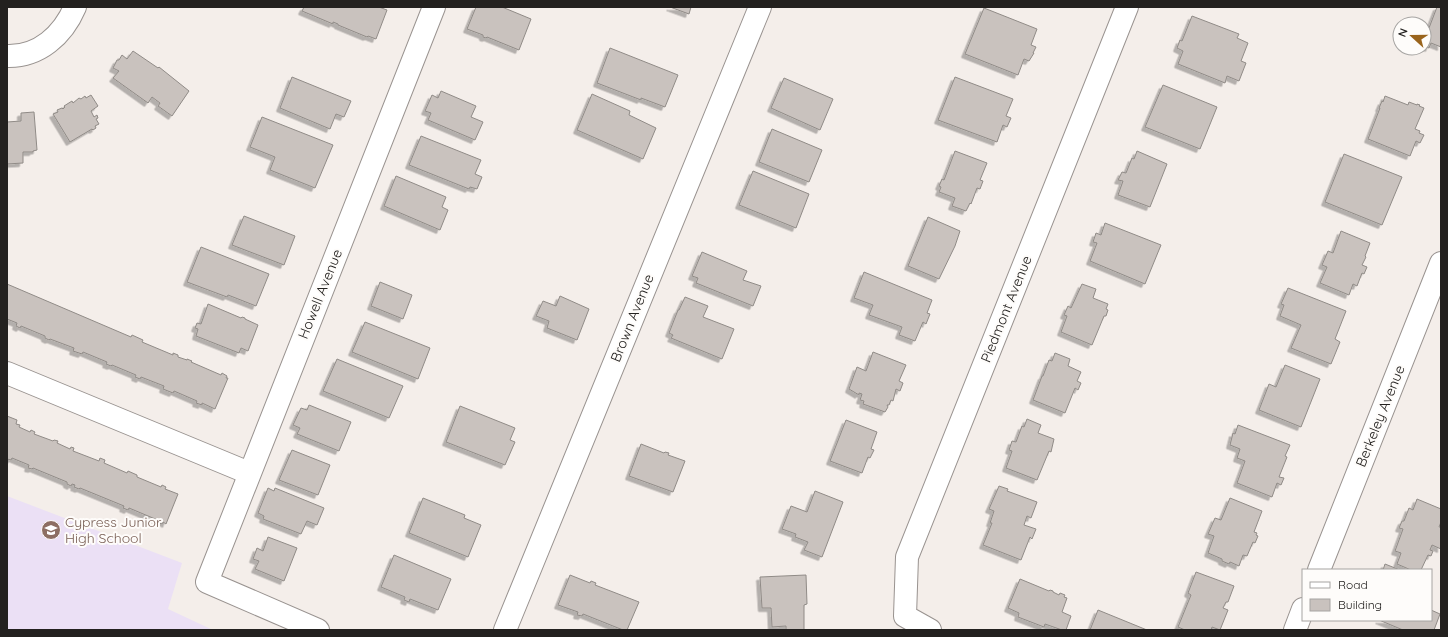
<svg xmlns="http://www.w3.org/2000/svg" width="1448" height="637" viewBox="0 0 1448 637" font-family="Quicksand,sans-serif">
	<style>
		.education { fill: #ebe0f5 }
		.building { fill: #c9c2be; stroke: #908b87; filter: url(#shadow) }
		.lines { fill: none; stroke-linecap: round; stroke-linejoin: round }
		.minor-casing { stroke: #999390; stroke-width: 24 }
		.minor { stroke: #fff; stroke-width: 22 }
		.labels { text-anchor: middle; stroke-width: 4; stroke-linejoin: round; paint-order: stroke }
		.street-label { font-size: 14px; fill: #23211f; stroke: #fefcfa }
		.education-label { font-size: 14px; fill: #785e54; stroke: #fefcfa; text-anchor: start }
	</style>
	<defs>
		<filter id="shadow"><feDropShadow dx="-3.5" dy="3.5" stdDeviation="0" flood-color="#0004"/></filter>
	</defs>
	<rect width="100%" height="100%" fill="#f4eeea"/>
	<path class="education" d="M7,496L182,563L168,609L213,630H7Z"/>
	<g class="building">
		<path d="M304,7H379L387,10L376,39L368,36L367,37L338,25V24L333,22V24L302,11Z"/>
		<path d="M476,7H502L531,19L519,50L487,37L486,38L483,37V35L467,29Z"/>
		<path d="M670,7H691L689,14Z"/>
		<path d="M1437,7H1441V47L1431,43L1429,48L1424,46V27L1429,28Z"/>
		<path d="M984,8L1037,29L1031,45L1036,47L1033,53H1034L1029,61L1024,59L1018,75L965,54Z"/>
		<path d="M1192,16L1239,34L1237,38L1248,43L1241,61L1246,63L1239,81L1227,76L1225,83L1178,64L1183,51L1177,48L1180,40L1182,41Z"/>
		<path d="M610,48L678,75L665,107L641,98V100L597,83Z"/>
		<path d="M133,51L158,68L159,67L189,91L172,116L158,106L160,103L152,97L148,103L113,78L119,71L113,68L117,60H119L122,55L127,59Z"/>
		<path d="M292,77L351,101L344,117L336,114L330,129L280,108Z"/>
		<path d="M955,77L1013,99L1006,116L1011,118L1007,127L1003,125L997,142L938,120Z"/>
		<path d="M784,78L833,99L820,130L771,108Z"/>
		<path d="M1163,85L1217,107L1200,149L1145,127Z"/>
		<path d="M441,91L476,106L471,117L483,122L475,140L428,120L431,113L425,111L432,95L438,98Z"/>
		<path d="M592,94L630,111L629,115L656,128L643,159L577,130Z"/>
		<path d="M91,95L98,106L91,111L94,117L97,115L98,118L96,119L99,124L95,126L96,128L93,130L92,129L70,142L53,114L58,112L57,110L62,108L63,109L65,107L64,106L72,101L73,103L79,98L81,99L85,96L86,98Z"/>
		<path d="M1385,96L1408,105L1409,102L1417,105V104L1420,105L1419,106L1424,108L1415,129L1420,131L1419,133L1424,135L1420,143L1416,141L1410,156L1368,139L1380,108H1379L1382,101L1383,102Z"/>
		<path d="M34,112L37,150L33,151V152H23V163L7,164V122L21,121V113Z"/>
		<path d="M262,117L333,145L315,188L270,170L275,157L250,147Z"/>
		<path d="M772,129L822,150L809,182L759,162Z"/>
		<path d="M421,136L481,160L475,174L482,177L477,189L470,187L469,189L409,165Z"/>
		<path d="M955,151L987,163L980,180L983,181L980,189L977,188L971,204L970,203L966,211L952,206L955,198L939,192L941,187L939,186L942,179L944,180Z"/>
		<path d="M1137,151L1167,164L1150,207L1118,195L1123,181L1118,180L1122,172L1126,173L1132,158L1134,159Z"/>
		<path d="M1344,154L1402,177L1382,225L1325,202Z"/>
		<path d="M753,171L809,194L796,228L739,205Z"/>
		<path d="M396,176L446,197L442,207L448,210L440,230L384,206Z"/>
		<path d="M244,216L295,236L284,265L232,245Z"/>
		<path d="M928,217L960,231L955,246L939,279L908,266Z"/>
		<path d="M1105,223L1161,245L1145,284L1090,261L1097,243L1093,242L1096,233L1101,235Z"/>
		<path d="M1341,231L1370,243L1365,256L1366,257L1362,265L1367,267L1364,274L1362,273L1357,286L1353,284L1349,295L1320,283L1327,267L1322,265L1328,251L1333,253Z"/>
		<path d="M201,247L269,274L256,306L228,295L227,297L187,282Z"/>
		<path d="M702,252L747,271L743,280L761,286L753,306L696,283L698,278L692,276Z"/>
		<path d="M864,272L932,300L927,313L930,314L926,324L923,322L915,341L899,335L902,327L869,315L873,305L854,298Z"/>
		<path d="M380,282L412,295L403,319L371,306Z"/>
		<path d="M7,284L131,337L132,335L143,340L142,342L173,355V353L178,355V357L187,360V359L192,361L191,362L221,375L222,373L227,376L226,378H228L215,409L202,403V405L196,403L197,401L174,391L173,393L163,389L164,386L141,377L140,379L135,377L136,375L112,365L111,366L106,364L107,362L83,352L82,354L73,351L74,348L50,339L49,340L45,338V336L21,326L20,328L16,326L17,323L7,319Z"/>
		<path d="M1082,284L1096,289L1093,298L1108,304L1106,309L1108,310L1106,316H1104L1092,345L1061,332L1067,316L1064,315L1068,306L1071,308Z"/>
		<path d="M1288,288L1346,311L1335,339L1340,342L1331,364L1291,348L1301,325L1280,316L1284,305L1281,304Z"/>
		<path d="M560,296L589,309L577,340L547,328L549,321L536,316L543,301L556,306Z"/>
		<path d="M685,297L708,306L703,317L734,329L722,359L671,338L673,335L669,333L678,310H679Z"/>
		<path d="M208,304L241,318L242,317L245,318V319L258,325L248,351L241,348L239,353L196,336L198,329L195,328L197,323L201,324Z"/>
		<path d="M365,322L430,348L418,379L352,352Z"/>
		<path d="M873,352L906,365L899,381L903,383L900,391L896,389L893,401L891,400L889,405H887L888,407L885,412L863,404L864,401L860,400L862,394L859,393V395L849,389L857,367L866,371Z"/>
		<path d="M1055,353L1070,359L1068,366L1081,372L1077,381L1081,383L1078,390L1075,388L1065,413L1033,400L1042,376H1043L1049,360L1052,361Z"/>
		<path d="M337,359L403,386L389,418L323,391Z"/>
		<path d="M1285,365L1320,379L1301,427L1259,410L1269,384L1276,387Z"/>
		<path d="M309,405L351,422L339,451L297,434L300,428L293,425L301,408L307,410Z"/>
		<path d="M460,406L515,428L510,440L515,442L505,465L446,442Z"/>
		<path d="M7,416L17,420L16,424L20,425L19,427L30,432L31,430L35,432L34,434L53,441L54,440L58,441L57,443L70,449L71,447L74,448L73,451L99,461L100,458L105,460L104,463L127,473L128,471L137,475V477L161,487L162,485L166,487L165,489L178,494L166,524L163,522L162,524L159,523L160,521L129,508L128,510L123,508L124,506L80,488L79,489L74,487L75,485L72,484L71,486L67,484V482L33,468L32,469L28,468L29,465L12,458L11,460L7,459Z"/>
		<path d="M1027,419L1041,425L1038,433L1054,439L1051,452L1049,451L1037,480L1006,468L1012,451L1009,450L1012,441L1016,442L1022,426L1024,427Z"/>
		<path d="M846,420L877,432L871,449L874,450L870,458L868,457L862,473L830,461Z"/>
		<path d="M1238,425L1290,445L1285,456L1287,457L1279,477L1284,478L1281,485L1277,483L1272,497L1237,483L1245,461L1237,458L1240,449L1230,445L1233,433L1235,434Z"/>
		<path d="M641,444L664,453L665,452L669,453L668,455L685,461L673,492L629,476Z"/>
		<path d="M292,450L330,465L318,495L279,480Z"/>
		<path d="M999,486L1008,489L1007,491L1037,502L1031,518L1027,516L1024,525L1036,529L1032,539L1030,537L1021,560L983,545L992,523H990L994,511L989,509Z"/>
		<path d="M268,488L274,491L275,488L324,508L317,525L307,521L301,534L263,519L264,516L258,513Z"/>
		<path d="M815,491L843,502L822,557L804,550L808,542L795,537L796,534L782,529L791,506L807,512Z"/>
		<path d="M423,498L465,515L464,518L481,525L468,557L409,533Z"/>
		<path d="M1230,498L1262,511L1254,532L1257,533L1256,535L1258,536L1255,543L1253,542L1247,556L1243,555L1239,566L1230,562L1229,564L1222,561V559L1208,553L1214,536L1208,534L1215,518L1221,520Z"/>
		<path d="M1417,499L1441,509V522L1439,527H1441V549L1432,545L1430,550L1433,551L1431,556L1428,555L1421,570H1411L1397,564L1401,553L1395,551L1403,529L1399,528L1402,521H1404L1409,508L1413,510Z"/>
		<path d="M268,537L297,548L284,581L255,569L259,561L253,559L257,548L263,551Z"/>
		<path d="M394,555L451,579L438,610L410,599L409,602L404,600L405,597L381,587Z"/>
		<path d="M1385,564L1400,570H1383Z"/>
		<path d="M1196,572L1234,586L1228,602H1226L1223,608L1228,610L1220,630L1212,627L1211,630H1185L1178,627L1191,595L1188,593Z"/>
		<path d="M570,575L590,583L591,581L596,583L595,585L639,602L627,630H623L583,614L582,616L577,615L578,612L558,605Z"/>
		<path d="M806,575L807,604L804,605V630H786V626L772,627L771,608H762L760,577Z"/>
		<path d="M1020,579L1049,591L1050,590L1053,591V592L1059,595L1060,593L1065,595L1064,597L1067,598L1062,612L1071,616L1066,630H1062L1045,624L1044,627L1018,617L1019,613L1008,608Z"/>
		<path d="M1098,610L1147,630H1090Z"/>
		<path d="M1431,610L1440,614L1434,630H1403L1379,620H1431Z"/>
	</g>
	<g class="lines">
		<defs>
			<g id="minor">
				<path d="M7,56C39,57 63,35 75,7"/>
				<path d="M7,373L249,473"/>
				<path d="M1319,570L1441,263"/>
				<path d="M318,630L207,582L434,7"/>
				<path d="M505,630L760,7"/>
				<path d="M930,630L905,616L907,557L1127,7"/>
				<path d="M1295,630L1303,609"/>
			</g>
		</defs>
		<use href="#minor" class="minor-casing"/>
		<use href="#minor" class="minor"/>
	</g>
	<defs>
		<symbol id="school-disc" viewBox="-11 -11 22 22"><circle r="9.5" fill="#8d6e63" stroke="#fefcfa"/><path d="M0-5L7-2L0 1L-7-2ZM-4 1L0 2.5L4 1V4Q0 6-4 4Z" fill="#fff"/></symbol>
	</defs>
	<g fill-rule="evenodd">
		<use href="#school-disc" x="40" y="519" width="22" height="22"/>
	</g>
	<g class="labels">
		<g class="street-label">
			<text transform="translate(320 294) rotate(-68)" y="5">Howell Avenue</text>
			<text transform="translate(1006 309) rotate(-68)" y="5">Piedmont Avenue</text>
			<text transform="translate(632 318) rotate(-68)" y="5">Brown Avenue</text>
			<text transform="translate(1380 416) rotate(-68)" y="5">Berkeley Avenue</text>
		</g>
		<g class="education-label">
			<text x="65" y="527">Cypress Junior<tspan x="65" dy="16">High School</tspan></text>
		</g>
	</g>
	<rect width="1448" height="637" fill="none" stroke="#23211f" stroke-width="16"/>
	<rect x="1302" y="569" width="130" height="52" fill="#fefcfa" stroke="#a6a4a2"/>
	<rect x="1310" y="582" width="20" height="6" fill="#ffffff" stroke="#a6a4a2"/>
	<text x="1338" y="589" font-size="12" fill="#23211f">Road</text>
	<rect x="1310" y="599" width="20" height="12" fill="#c9c2be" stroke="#a6a4a2"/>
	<text x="1338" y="609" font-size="12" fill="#23211f">Building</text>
	<g transform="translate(1412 36) rotate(291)"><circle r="19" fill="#fefcfa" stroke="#a6a4a2"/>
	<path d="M0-3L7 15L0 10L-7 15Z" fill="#9a641c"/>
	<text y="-6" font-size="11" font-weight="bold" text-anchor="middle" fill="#23211f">N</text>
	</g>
</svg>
